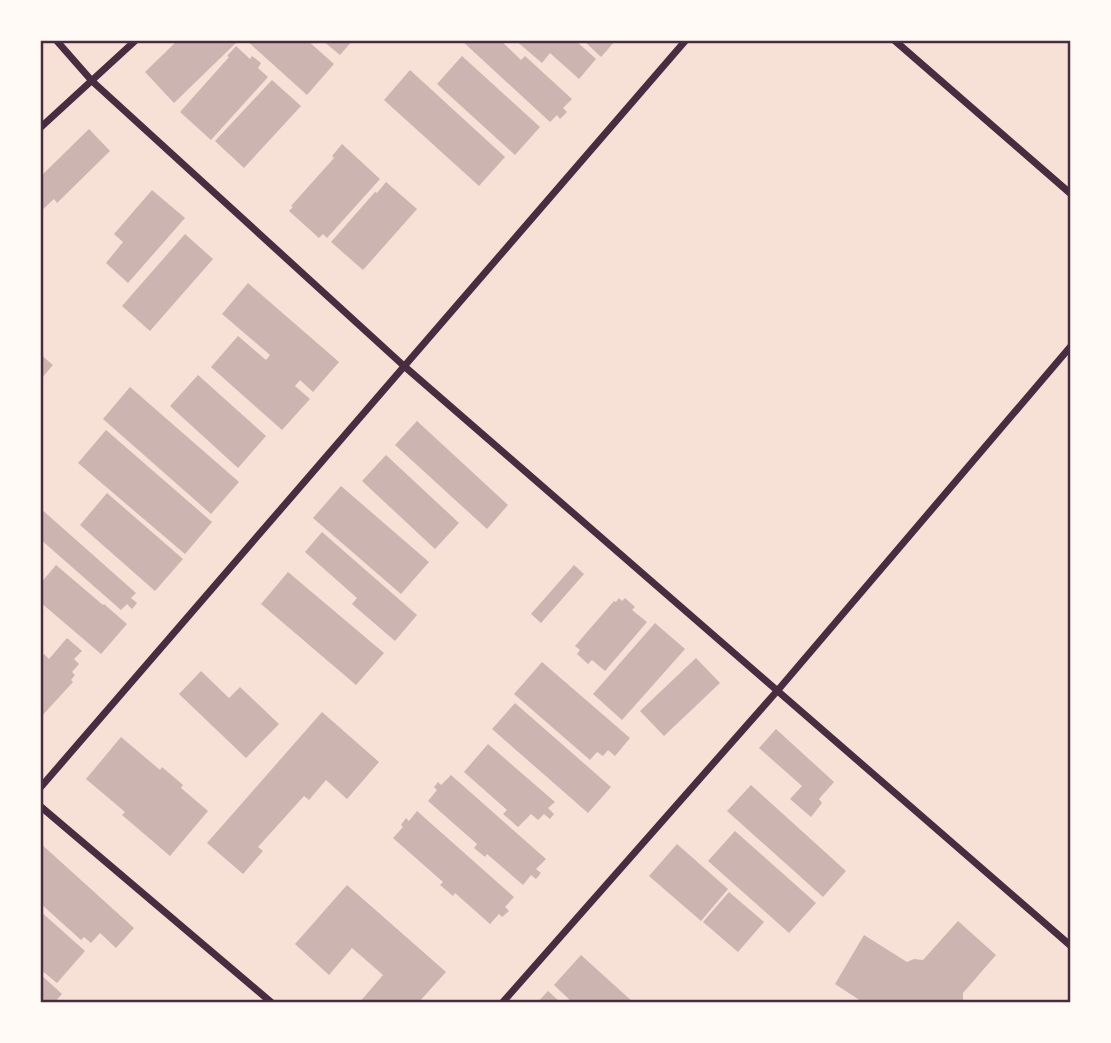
<svg xmlns="http://www.w3.org/2000/svg" width="1111" height="1043" viewBox="0 0 1111 1043" font-family="Karla,sans-serif">
	<style>
		.building { fill: #ccb4b1 }
		.lines { fill: none; stroke-linecap: round; stroke-linejoin: round }
		.minor { stroke: #4a2c40; stroke-width: 7 }
		.neatline { fill: none; stroke: #4a2c40; stroke-width: 2.5 }
	</style>
	<rect width="100%" height="100%" fill="#f7e1d7"/>
	<g class="building">
		<path d="M178,40H239L174,103L145,72Z"/>
		<path d="M246,40H307L334,64L307,95Z"/>
		<path d="M322,40H353L340,55Z"/>
		<path d="M461,40H500L521,60L525,56L572,99L563,108L567,112L560,119L557,115L550,122Z"/>
		<path d="M515,40H575L596,59L579,79L550,53L542,63Z"/>
		<path d="M583,40H616L601,57Z"/>
		<path d="M236,46L250,59L252,56L261,63L258,68L268,77L211,140L180,112L229,57L227,56Z"/>
		<path d="M462,56L540,127L515,155L437,84Z"/>
		<path d="M410,70L505,157L479,186L384,100Z"/>
		<path d="M272,80L301,106L244,168L215,141Z"/>
		<path d="M89,129L110,151L57,203L54,199L40,212V177Z"/>
		<path d="M342,144L380,179L327,238L323,234L319,238L289,211L293,207L291,206L334,158L332,156Z"/>
		<path d="M386,182L417,209L363,270L331,242L375,192L377,193Z"/>
		<path d="M152,190L185,218L128,283L106,263L123,242L114,234Z"/>
		<path d="M185,234L213,259L150,331L122,306Z"/>
		<path d="M248,283L339,362L313,392L300,380L295,386L310,399L282,430L211,367L238,336L266,360L270,355L222,314Z"/>
		<path d="M40,354L53,365L40,380Z"/>
		<path d="M198,375L266,436L238,468L170,406Z"/>
		<path d="M130,387L239,482L211,514L103,419Z"/>
		<path d="M417,421L508,505L487,529L395,445Z"/>
		<path d="M106,430L212,522L185,554L78,463Z"/>
		<path d="M386,455L459,523L435,549L362,481Z"/>
		<path d="M341,486L429,562L401,594L313,518Z"/>
		<path d="M107,493L183,559L155,591L80,525Z"/>
		<path d="M40,508L136,593L131,598L137,603L132,609L127,604L121,610L40,539Z"/>
		<path d="M322,532L417,615L395,641L352,604L357,598L305,552Z"/>
		<path d="M56,565L103,605L104,604L127,624L101,654L40,602V584Z"/>
		<path d="M574,565L584,574L541,623L531,614Z"/>
		<path d="M288,572L384,653L356,685L261,604Z"/>
		<path d="M619,598L622,601L625,598L635,607L632,610L647,622L605,671L592,660L588,664L577,654L580,650L575,646L614,601L616,602Z"/>
		<path d="M655,623L685,649L622,720L593,694Z"/>
		<path d="M67,638L82,651L74,659L79,664L72,672L75,675L71,680L73,682L40,718V658L44,654L49,659Z"/>
		<path d="M696,658L720,683L664,736L640,711Z"/>
		<path d="M542,662L630,738L615,756L608,750L603,756L597,752L590,760L514,694Z"/>
		<path d="M201,671L229,698L240,687L279,724L246,758L179,694Z"/>
		<path d="M515,703L611,787L588,813L492,729Z"/>
		<path d="M322,712L379,762L347,799L326,780L309,800L304,796L258,847L263,851L243,874L207,843Z"/>
		<path d="M776,729L834,782L819,799L822,803L811,817L790,799L802,786L759,748Z"/>
		<path d="M121,737L160,770L162,767L183,785L181,788L208,811L170,856L122,815L125,812L86,779Z"/>
		<path d="M488,744L555,802L548,808L554,814L550,819L544,814L538,820L531,814L518,827L503,814L507,810L464,772Z"/>
		<path d="M451,775L546,859L536,869L541,873L536,879L531,875L523,885L487,854L485,857L474,848L477,844L428,801L437,790L434,787L438,782L441,785Z"/>
		<path d="M751,785L846,871L823,897L727,811Z"/>
		<path d="M417,811L514,897L505,907L509,911L502,917L499,914L490,924L455,893L453,896L440,885L443,882L393,838L403,827L401,825L406,818L409,821Z"/>
		<path d="M735,831L816,903L789,933L708,861Z"/>
		<path d="M40,843L134,928L116,948L100,933L91,943L84,937L81,940L40,903Z"/>
		<path d="M677,844L728,889L701,921L649,876Z"/>
		<path d="M347,885L446,972L418,1003H359L383,975L352,948L329,975L295,944Z"/>
		<path d="M729,892L764,922L738,952L703,922Z"/>
		<path d="M40,911L85,951L57,983L40,969Z"/>
		<path d="M958,921L996,955L963,993V1003H864L835,984L864,935L907,962L914,959L923,960Z"/>
		<path d="M581,955L634,1003H573L554,985Z"/>
		<path d="M40,974L62,994L54,1003H40Z"/>
		<path d="M548,991L561,1003H537Z"/>
	</g>
	<g class="lines">
		<g class="minor">
			<path d="M56,40L92,81L404,366L1071,946"/>
			<path d="M894,40L1071,194"/>
			<path d="M40,128L136,40"/>
			<path d="M40,788L686,40"/>
			<path d="M40,806L272,1003"/>
			<path d="M502,1003L778,690L1071,346"/>
		</g>
	</g>
	<rect width="1111" height="1043" fill="none" stroke="#fffaf5" stroke-width="84"/>
	<rect x="42" y="42" width="1027" height="959" class="neatline"/>
</svg>
